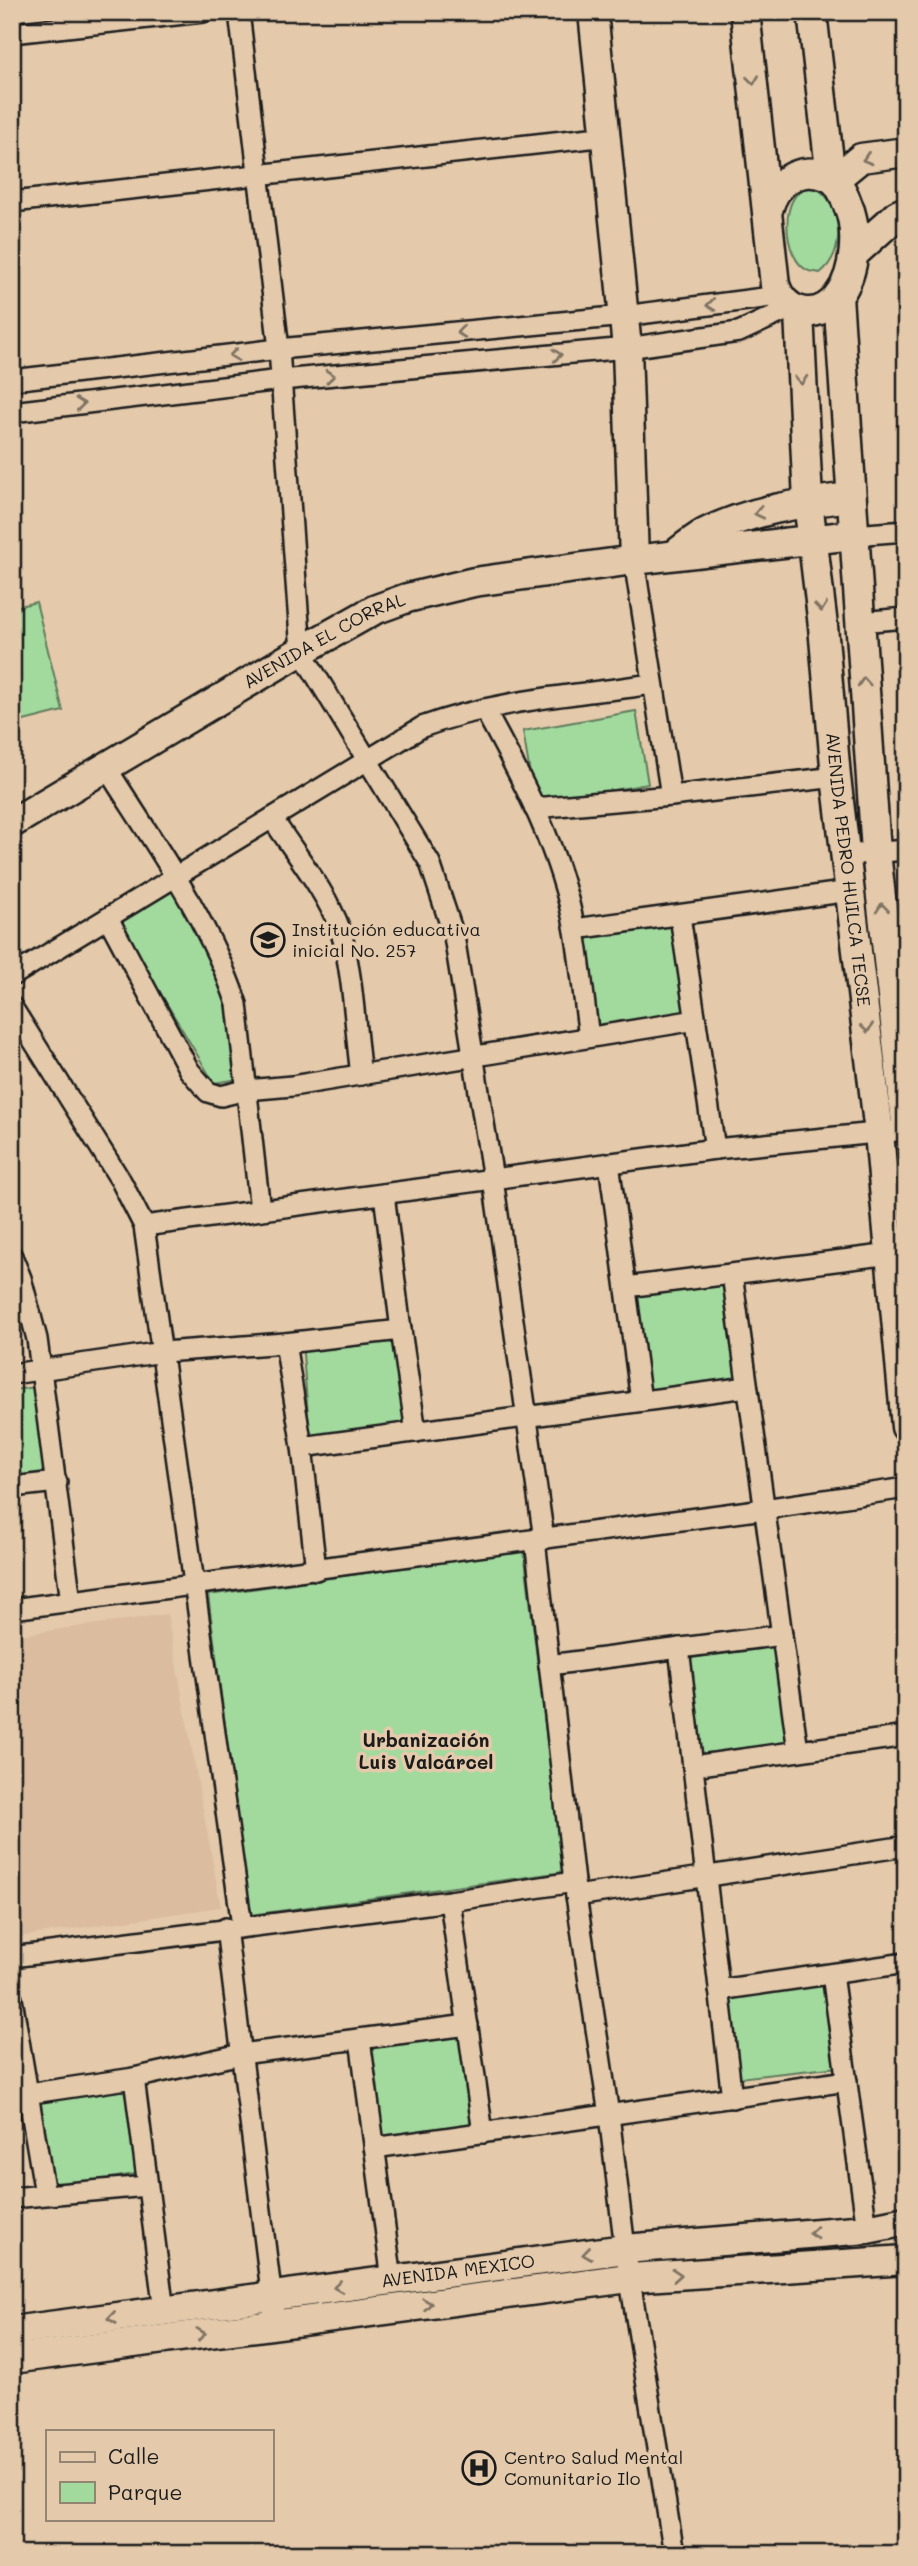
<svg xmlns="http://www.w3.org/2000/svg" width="918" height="2566" viewBox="0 0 918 2566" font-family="Mali,sans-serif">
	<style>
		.built { fill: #dbbc9e }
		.green { fill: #a2da9e; stroke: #5f7b5d; stroke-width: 2 }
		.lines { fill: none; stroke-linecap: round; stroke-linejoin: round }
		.street-casing { stroke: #1c1c1c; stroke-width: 24 }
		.secondary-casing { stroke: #1c1c1c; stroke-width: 33 }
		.street { stroke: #e4caab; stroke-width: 19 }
		.secondary { stroke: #e4caab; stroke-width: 28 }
		.oneway { stroke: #807364 }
		.labels { text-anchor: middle; stroke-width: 7; stroke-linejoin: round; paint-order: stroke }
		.street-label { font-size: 18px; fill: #1c1c1c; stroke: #e4caab }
		.poi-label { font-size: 18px; fill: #1c1c1c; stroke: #e4caab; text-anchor: start }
		.neighbourhood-label { font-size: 19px; font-weight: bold; fill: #1c1c1c; stroke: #e4caab }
	</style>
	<rect width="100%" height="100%" fill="#e4caab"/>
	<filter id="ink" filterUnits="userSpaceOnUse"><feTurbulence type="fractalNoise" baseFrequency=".0143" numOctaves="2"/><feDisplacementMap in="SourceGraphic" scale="14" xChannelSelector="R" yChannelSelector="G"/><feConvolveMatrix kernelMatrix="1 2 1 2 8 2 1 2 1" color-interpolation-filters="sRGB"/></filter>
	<g filter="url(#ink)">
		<path class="built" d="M167,1614L221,1907L19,1937L12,1888V1636Z"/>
		<g class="green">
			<path d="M813,186C844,202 847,252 820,273C817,272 813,272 809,271C782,261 777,188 813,186Z"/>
			<path d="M36,602L63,711L12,724V608Z"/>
			<path d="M636,711L648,784L535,804L523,731Z"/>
			<path d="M173,888L211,951L233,1007L239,1079L214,1083L118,922Z"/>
			<path d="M676,921L689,1015L594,1031L582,932Z"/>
			<path d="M725,1282L739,1383L647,1394L634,1293Z"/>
			<path d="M397,1327L410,1426L310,1439L302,1342Z"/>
			<path d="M37,1387L48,1471L12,1477V1390Z"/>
			<path d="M524,1551L563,1872L250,1915L208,1595Z"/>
			<path d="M779,1642L791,1746L702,1759L686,1654Z"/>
			<path d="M826,1981L838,2067L739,2078L727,1995Z"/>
			<path d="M464,2031L476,2126L381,2140L366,2045Z"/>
			<path d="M128,2074L141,2173L50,2188L33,2086Z"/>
		</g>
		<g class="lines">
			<defs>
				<g id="street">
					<path d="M239,12L279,349L301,651L430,863L454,936L493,1179L544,1539"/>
					<path d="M12,33L203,12"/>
					<path d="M12,202L608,136"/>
					<path d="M12,380L279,349L624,316L779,296"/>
					<path d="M12,412L281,380L627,348L739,332L791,308"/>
					<path d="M853,535L906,531"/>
					<path d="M634,560L671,796"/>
					<path d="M860,622L906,618"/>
					<path d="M484,709C522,778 561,852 575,931C581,966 584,1002 589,1037"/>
					<path d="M106,767C154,843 208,918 237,1004L260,1210"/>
					<path d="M534,808L671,796L836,777"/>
					<path d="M272,818C294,852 326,891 340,929C353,970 355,1031 361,1075"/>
					<path d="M846,855L906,850"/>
					<path d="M680,916L715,1149"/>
					<path d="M108,918L189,1070L208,1092L221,1096L246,1090L292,1086L696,1020"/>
					<path d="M575,929L850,891"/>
					<path d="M12,976L422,727C495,700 576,695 653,684"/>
					<path d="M12,1007L121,1181L144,1226L242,1926"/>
					<path d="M609,1163L641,1401"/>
					<path d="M384,1194L401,1330L416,1432"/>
					<path d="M144,1226L715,1149L906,1130"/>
					<path d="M12,1256L21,1278L37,1339L71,1602"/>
					<path d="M732,1274L798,1751"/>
					<path d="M626,1287L891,1254"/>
					<path d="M285,1343L302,1447L316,1570"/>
					<path d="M12,1374L163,1352L285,1343L401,1330"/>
					<path d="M302,1447L747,1387"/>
					<path d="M12,1487L57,1482"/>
					<path d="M535,1540L574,1882L609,2115L625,2249L674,2554"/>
					<path d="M12,1609L764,1509L906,1488"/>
					<path d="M679,1648L732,2098"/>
					<path d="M549,1665L782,1635"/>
					<path d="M693,1766L906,1736"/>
					<path d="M576,1896L906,1846"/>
					<path d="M450,1901L483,2133"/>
					<path d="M226,1928L275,2324"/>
					<path d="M12,1957L450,1901L574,1882"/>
					<path d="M832,1974L867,2229"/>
					<path d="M719,1990L906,1963"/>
					<path d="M12,1999L45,2194"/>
					<path d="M360,2039L392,2280"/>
					<path d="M134,2078L164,2311"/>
					<path d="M26,2094L134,2078L241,2054L468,2025"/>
					<path d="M374,2148L847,2081"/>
					<path d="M12,2198L147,2186"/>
				</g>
				<g id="secondary">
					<path d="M593,12L627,348L634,560"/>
					<path d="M745,12L775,285C785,315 818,322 838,296C856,273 859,229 847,203C844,194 838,181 829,177C800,164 775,182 768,210"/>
					<path d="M812,12L831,178"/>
					<path d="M834,180L861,158L906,152"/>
					<path d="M854,254L897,215L906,211"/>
					<path d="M838,296L876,852L906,1122"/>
					<path id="s1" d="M799,312L808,502L823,626L836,777L879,1133L906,1427"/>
					<path d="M678,552C687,545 696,538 705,533C750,510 802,503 850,497"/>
					<path id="s2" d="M12,823L301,651L374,610L407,598L474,582L634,560L853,535"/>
					<path id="s3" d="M12,2331L625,2249L867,2229L906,2221"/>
					<path d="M12,2359L629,2278L906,2260"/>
				</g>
			</defs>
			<use href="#street" class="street-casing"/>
			<use href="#secondary" class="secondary-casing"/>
			<use href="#street" class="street"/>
			<use href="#secondary" class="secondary"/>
		</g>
		<defs><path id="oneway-chevron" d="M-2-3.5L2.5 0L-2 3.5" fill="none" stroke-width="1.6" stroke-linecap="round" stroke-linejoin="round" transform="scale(1.75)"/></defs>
		<g class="oneway">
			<use href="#oneway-chevron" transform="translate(753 80) rotate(83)"/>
			<use href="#oneway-chevron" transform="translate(867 159) rotate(163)"/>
			<use href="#oneway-chevron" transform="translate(711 305) rotate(173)"/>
			<use href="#oneway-chevron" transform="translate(461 332) rotate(174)"/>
			<use href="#oneway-chevron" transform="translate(234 355) rotate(173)"/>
			<use href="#oneway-chevron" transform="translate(557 355) rotate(-5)"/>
			<use href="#oneway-chevron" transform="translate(330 376) rotate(-5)"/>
			<use href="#oneway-chevron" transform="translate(801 380) rotate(87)"/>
			<use href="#oneway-chevron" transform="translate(80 404) rotate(-7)"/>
			<use href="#oneway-chevron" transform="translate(759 513) rotate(167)"/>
			<use href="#oneway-chevron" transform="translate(821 607) rotate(84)"/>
			<use href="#oneway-chevron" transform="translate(864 682) rotate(-94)"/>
			<use href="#oneway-chevron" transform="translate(882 908) rotate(-96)"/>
			<use href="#oneway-chevron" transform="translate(867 1028) rotate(83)"/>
			<use href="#oneway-chevron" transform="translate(814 2233) rotate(175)"/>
			<use href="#oneway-chevron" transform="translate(587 2254) rotate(172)"/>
			<use href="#oneway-chevron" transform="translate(677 2275) rotate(-4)"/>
			<use href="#oneway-chevron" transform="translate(338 2287) rotate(172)"/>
			<use href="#oneway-chevron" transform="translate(427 2304) rotate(-7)"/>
			<use href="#oneway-chevron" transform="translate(112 2318) rotate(172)"/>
			<use href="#oneway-chevron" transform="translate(201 2334) rotate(-7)"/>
		</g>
	</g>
	<defs>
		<symbol id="school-ring" viewBox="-11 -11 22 22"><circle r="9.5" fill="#e4caab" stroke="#1c1c1c" stroke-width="1.5"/><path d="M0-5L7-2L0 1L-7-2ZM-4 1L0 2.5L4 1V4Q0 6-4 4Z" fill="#1c1c1c"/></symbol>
		<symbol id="hospital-ring" viewBox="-11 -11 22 22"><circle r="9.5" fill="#e4caab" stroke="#1c1c1c" stroke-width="1.5"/><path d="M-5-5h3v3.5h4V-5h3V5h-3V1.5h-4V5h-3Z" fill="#1c1c1c"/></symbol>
	</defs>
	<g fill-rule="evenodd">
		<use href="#school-ring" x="249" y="921" width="38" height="38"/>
		<use href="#hospital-ring" x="460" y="2449" width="38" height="38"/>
	</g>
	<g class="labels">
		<g class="street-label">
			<text dy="6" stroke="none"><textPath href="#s2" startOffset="362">AVENIDA EL CORRAL</textPath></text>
			<text dy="6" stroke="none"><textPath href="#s1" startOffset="560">AVENIDA PEDRO HUILCA TECSE</textPath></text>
			<text dy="6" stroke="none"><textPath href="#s3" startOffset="450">AVENIDA MEXICO</textPath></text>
		</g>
		<g class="poi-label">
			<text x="292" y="936">Institución educativa<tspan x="292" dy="21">inicial No. 257</tspan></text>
			<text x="504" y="2464">Centro Salud Mental<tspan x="504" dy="21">Comunitario Ilo</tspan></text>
		</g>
		<g class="neighbourhood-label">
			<text x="426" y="1747">Urbanización<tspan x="426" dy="22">Luis Valcárcel</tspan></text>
		</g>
	</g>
	<rect width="918" height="2566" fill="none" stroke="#e4caab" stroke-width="42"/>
	<rect x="21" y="21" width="876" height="2524" fill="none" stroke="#1c1c1c" stroke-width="2.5" filter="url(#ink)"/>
	<rect x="46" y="2430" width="228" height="91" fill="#e4caab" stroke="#948472" stroke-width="2"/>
	<rect x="60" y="2452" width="35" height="10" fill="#e4caab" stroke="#948472" stroke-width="2"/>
	<text x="108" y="2464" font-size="21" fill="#1c1c1c">Calle</text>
	<rect x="60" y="2482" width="35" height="21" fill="#a2da9e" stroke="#948472" stroke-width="2"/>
	<text x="108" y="2500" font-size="21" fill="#1c1c1c">Parque</text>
</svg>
